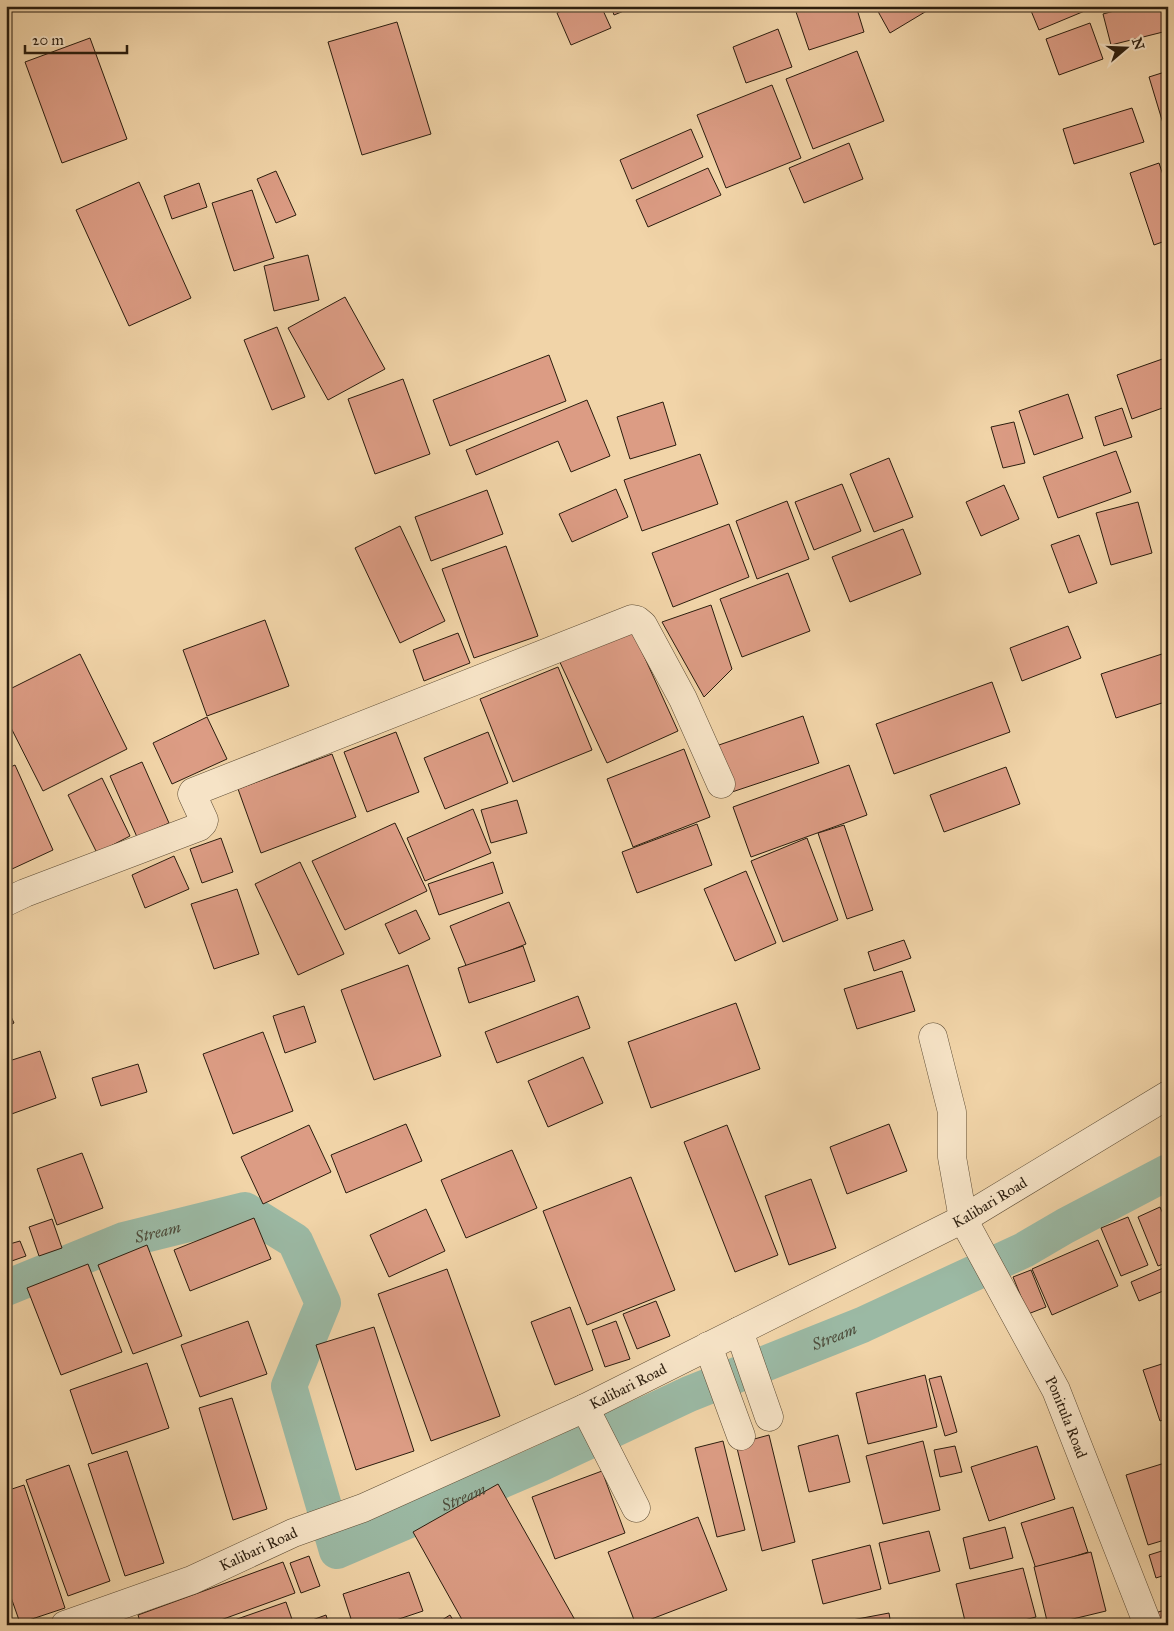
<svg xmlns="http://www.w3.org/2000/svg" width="1174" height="1631" viewBox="0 0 1174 1631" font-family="'IM FELL Great Primer',serif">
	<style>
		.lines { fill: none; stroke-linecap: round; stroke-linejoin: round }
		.canal { stroke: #9bb9a4; stroke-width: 36 }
		.building { fill: #dc9c84; stroke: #2b1d0e }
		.minor-casing { stroke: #5c4b34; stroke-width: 29 }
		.minor { stroke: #f6e3c6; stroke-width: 28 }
		.labels { text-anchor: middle; stroke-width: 4; stroke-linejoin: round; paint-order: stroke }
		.street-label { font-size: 15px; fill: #2b1d0e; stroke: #f6e3c6 }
		.water-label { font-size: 16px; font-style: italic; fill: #4d4c3b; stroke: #f6e3c6 }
	</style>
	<rect width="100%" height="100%" fill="#f1d4a8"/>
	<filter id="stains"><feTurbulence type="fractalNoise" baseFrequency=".004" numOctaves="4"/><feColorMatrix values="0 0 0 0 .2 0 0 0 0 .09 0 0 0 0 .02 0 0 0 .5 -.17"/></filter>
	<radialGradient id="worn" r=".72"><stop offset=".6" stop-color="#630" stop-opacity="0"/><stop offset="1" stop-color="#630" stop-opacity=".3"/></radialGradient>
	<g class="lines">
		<path class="canal" id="s1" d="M6,1288L124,1240L245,1210L295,1241L323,1303L289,1386L337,1551L540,1464L689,1394L862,1325L1024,1250L1065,1226L1168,1172"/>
	</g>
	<g class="building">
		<path d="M572,6H601L611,28L571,45L557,13Z"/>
		<path d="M611,6H636L614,15Z"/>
		<path d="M794,6H856L864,32L809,50Z"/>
		<path d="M875,6H929L930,9L890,33Z"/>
		<path d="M1029,6H1085L1087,10L1039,30Z"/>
		<path d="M1133,6H1161L1167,31L1111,45L1103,14Z"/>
		<path d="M397,22L431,134L362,155L328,42Z"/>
		<path d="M1090,23L1103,59L1059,75L1046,39Z"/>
		<path d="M778,29L792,67L746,83L733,47Z"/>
		<path d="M90,38L127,139L62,163L25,62Z"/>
		<path d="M857,51L884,121L813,149L786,79Z"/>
		<path d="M1168,71V129L1165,130L1149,77Z"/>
		<path d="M772,85L801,158L726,188L697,115Z"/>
		<path d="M1132,108L1144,142L1074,164L1063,129Z"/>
		<path d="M691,129L703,157L632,189L620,160Z"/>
		<path d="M849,143L863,179L804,203L789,168Z"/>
		<path d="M1159,163L1168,190V240L1154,245L1130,173Z"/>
		<path d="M708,168L721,195L648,227L636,200Z"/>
		<path d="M276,171L296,215L276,223L257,179Z"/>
		<path d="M139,182L191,298L129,326L76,210Z"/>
		<path d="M199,183L207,207L172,219L164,196Z"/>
		<path d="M252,190L274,258L234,271L212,203Z"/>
		<path d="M308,255L319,300L274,311L264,266Z"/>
		<path d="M345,297L385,369L328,400L288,328Z"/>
		<path d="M277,327L305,397L272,410L244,340Z"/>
		<path d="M549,355L566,401L450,446L433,400Z"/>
		<path d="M1168,357V406L1132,419L1117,375Z"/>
		<path d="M403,379L430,454L375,474L348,399Z"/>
		<path d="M1068,394L1083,438L1034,455L1019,411Z"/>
		<path d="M587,400L610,456L571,472L558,441L476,475L466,450Z"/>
		<path d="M663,402L676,445L630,459L617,417Z"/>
		<path d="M1122,408L1132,437L1104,446L1095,417Z"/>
		<path d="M1014,422L1025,463L1003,468L991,427Z"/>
		<path d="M1116,451L1131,492L1058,518L1043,477Z"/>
		<path d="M700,454L718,504L642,531L624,480Z"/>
		<path d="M889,458L913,517L874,532L850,474Z"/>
		<path d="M842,484L861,531L814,550L795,502Z"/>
		<path d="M1004,485L1019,519L981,536L966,502Z"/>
		<path d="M616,489L628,517L572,542L559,514Z"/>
		<path d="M487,490L503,534L431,561L415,517Z"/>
		<path d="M787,501L809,559L757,579L736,521Z"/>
		<path d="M1138,502L1152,553L1111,565L1096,513Z"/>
		<path d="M729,524L749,577L673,607L652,553Z"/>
		<path d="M400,526L445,621L400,643L355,548Z"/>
		<path d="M903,529L921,574L850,602L832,557Z"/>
		<path d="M1079,535L1097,583L1069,593L1051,545Z"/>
		<path d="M506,546L538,636L474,658L442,569Z"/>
		<path d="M788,573L810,631L742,657L720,599Z"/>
		<path d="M711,605L732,669L704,697L662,622Z"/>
		<path d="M265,620L289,686L207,716L183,650Z"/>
		<path d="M629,623L678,731L607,763L557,656Z"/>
		<path d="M1068,626L1081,658L1022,681L1010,648Z"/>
		<path d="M458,633L470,663L424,681L413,650Z"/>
		<path d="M1168,652V701L1116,718L1101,674Z"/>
		<path d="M80,654L127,749L43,791L6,718V691Z"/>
		<path d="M558,667L592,750L513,782L480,699Z"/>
		<path d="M992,682L1010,732L894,774L876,724Z"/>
		<path d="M803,716L819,763L732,792L716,746Z"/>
		<path d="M207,717L227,759L172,784L153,743Z"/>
		<path d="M396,732L419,792L367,812L344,752Z"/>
		<path d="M488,732L508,783L445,809L424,758Z"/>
		<path d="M684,749L710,817L633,847L607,779Z"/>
		<path d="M332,754L356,817L261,853L238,789Z"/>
		<path d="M142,762L169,823L137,837L110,776Z"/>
		<path d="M15,765L53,850L12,869L6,857V769Z"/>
		<path d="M849,765L867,815L751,857L733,807Z"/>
		<path d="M1006,767L1020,804L944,832L930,795Z"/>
		<path d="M102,778L130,836L97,853L68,795Z"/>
		<path d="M517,800L527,833L491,843L481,810Z"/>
		<path d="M473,809L491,853L425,881L407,838Z"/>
		<path d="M395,823L427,891L345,930L312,861Z"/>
		<path d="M697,824L712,865L637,893L622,852Z"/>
		<path d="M844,825L873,910L847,919L818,833Z"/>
		<path d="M221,838L233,872L202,883L190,849Z"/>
		<path d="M807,838L838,920L783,942L751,861Z"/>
		<path d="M174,856L189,889L145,908L132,875Z"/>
		<path d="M300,862L344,954L298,975L255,884Z"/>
		<path d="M493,862L503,893L439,915L428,884Z"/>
		<path d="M746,871L776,943L735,961L704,889Z"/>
		<path d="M237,889L259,954L214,969L191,904Z"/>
		<path d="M509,902L526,944L467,968L450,926Z"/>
		<path d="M416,910L430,939L399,954L385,924Z"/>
		<path d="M904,940L911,958L874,971L868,952Z"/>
		<path d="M523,946L535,981L469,1003L458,968Z"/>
		<path d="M408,965L441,1056L374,1080L341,990Z"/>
		<path d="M902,971L915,1011L857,1029L844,989Z"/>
		<path d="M578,996L590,1028L497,1063L485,1032Z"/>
		<path d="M736,1003L760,1069L651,1108L628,1042Z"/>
		<path d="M6,1006L14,1023L6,1027Z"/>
		<path d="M304,1006L316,1042L285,1053L273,1016Z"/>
		<path d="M263,1032L293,1111L233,1134L203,1054Z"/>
		<path d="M40,1051L56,1098L6,1116V1062Z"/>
		<path d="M583,1057L603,1103L548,1127L528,1081Z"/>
		<path d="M138,1064L147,1092L101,1106L92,1078Z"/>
		<path d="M406,1124L422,1161L346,1193L331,1155Z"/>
		<path d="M889,1124L907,1171L847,1194L830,1147Z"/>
		<path d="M309,1125L331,1172L263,1204L241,1157Z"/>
		<path d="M727,1125L778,1255L735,1272L684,1142Z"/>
		<path d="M512,1150L537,1208L466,1238L441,1180Z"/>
		<path d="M82,1153L103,1208L57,1225L37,1169Z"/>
		<path d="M631,1177L675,1290L587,1325L543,1211Z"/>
		<path d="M811,1179L836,1248L789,1265L765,1196Z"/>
		<path d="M1160,1207L1168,1225V1262L1158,1266L1138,1217Z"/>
		<path d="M426,1209L445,1251L389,1277L370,1235Z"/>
		<path d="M1128,1217L1148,1265L1121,1276L1101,1228Z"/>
		<path d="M254,1218L271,1259L190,1291L174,1250Z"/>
		<path d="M52,1219L62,1248L39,1256L29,1227Z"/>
		<path d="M1098,1240L1118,1286L1052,1315L1032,1269Z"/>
		<path d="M20,1241L26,1256L6,1263V1245Z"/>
		<path d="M147,1245L182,1336L133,1354L98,1265Z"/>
		<path d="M88,1264L122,1352L61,1375L27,1288Z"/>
		<path d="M1168,1266V1289L1139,1301L1131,1282Z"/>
		<path d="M447,1269L500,1416L431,1441L378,1294Z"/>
		<path d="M1031,1270L1046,1307L1028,1314L1013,1277Z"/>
		<path d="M656,1301L670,1336L637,1349L623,1314Z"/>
		<path d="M570,1307L593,1370L555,1385L531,1322Z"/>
		<path d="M248,1321L267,1374L200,1397L181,1345Z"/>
		<path d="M616,1321L630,1359L605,1367L592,1330Z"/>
		<path d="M374,1327L414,1451L356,1470L316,1345Z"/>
		<path d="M1168,1362V1418L1160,1421L1143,1370Z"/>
		<path d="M147,1363L169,1428L92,1454L70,1390Z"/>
		<path d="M925,1375L937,1427L868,1444L856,1393Z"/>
		<path d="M941,1376L957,1432L945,1436L929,1379Z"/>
		<path d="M232,1398L267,1509L233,1520L199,1408Z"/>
		<path d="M769,1435L795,1542L762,1551L736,1444Z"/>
		<path d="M838,1435L850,1482L809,1492L798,1446Z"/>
		<path d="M723,1441L745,1530L717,1537L695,1448Z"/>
		<path d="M923,1441L940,1510L883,1524L866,1456Z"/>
		<path d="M955,1446L962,1472L940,1477L934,1450Z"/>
		<path d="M1037,1446L1055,1499L989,1521L971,1467Z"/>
		<path d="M127,1451L164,1563L125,1576L88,1464Z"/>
		<path d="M1168,1462V1539L1148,1545L1126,1475Z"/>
		<path d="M69,1465L110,1581L68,1596L26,1480Z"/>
		<path d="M602,1471L625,1533L555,1559L532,1497Z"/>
		<path d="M498,1484L575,1620L567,1625H465L413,1532Z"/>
		<path d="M24,1485L65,1608L20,1623L6,1583V1491Z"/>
		<path d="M1073,1507L1088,1552L1036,1569L1021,1523Z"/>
		<path d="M698,1517L727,1590L636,1625L608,1552Z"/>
		<path d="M1005,1527L1013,1558L970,1569L963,1538Z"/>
		<path d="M929,1531L940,1571L889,1584L879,1543Z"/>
		<path d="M870,1545L881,1589L823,1604L812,1560Z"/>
		<path d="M1168,1549V1574L1156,1578L1149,1555Z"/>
		<path d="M1091,1552L1106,1611L1048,1625L1034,1567Z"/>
		<path d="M309,1556L320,1586L301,1593L290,1563Z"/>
		<path d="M283,1562L295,1593L207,1625H141L138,1615Z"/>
		<path d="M1023,1568L1036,1617L1005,1625H966L956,1584Z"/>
		<path d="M409,1572L423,1611L381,1625H353L343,1594Z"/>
		<path d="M286,1602L294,1625H220Z"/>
		<path d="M1168,1609V1625H1158L1155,1613Z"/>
		<path d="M889,1613L891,1625H853L852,1620Z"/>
		<path d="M326,1615L329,1625H304V1623Z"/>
		<path d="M450,1615L456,1625H434Z"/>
	</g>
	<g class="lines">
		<defs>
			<g id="minor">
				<path d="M6,902L25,893L199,827L203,823L204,820L192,794L193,792L632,619L637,620L643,625L683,699L721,784"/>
				<path id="s2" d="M933,1037L952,1112V1157L963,1219L1056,1390L1148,1625"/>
				<path d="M739,1331L769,1417"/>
				<path d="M708,1346L741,1436"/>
				<path d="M585,1408L636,1508"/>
				<path id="s3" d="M65,1625L192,1580L293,1533L363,1508L585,1408L963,1219L1168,1095"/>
			</g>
		</defs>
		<use href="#minor" class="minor-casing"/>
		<use href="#minor" class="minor"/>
	</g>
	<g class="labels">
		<g class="street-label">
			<text dy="5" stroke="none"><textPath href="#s3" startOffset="1018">Kalibari Road</textPath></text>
			<text dy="5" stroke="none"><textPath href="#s3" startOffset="612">Kalibari Road</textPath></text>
			<text dy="5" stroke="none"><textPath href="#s2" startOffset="409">Ponitula Road</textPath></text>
			<text dy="5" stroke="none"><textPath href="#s3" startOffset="208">Kalibari Road</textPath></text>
		</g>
		<g class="water-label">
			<text dy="6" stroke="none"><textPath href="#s1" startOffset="162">Stream</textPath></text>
			<text dy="6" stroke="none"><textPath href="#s1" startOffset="1182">Stream</textPath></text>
			<text dy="6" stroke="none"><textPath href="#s1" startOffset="778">Stream</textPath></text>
		</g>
	</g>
	<rect width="1174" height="1631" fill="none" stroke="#f1d4a8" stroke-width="25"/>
	<rect x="8" y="8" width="1159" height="1616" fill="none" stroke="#2b1d0e" stroke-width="2.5"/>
	<rect x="12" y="12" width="1149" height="1606" fill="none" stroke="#2b1d0e"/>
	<g transform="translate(1126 48) rotate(71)" stroke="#f6e3c6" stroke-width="4" paint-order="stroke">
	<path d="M0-4L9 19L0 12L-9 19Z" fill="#2b1d0e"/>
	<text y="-8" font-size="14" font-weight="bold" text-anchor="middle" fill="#2b1d0e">N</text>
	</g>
	<path d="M25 45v8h102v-8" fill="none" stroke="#2b1d0e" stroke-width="2.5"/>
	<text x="32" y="45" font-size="15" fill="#2b1d0e" stroke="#f6e3c6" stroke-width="4" paint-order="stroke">20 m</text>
	<rect width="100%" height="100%" filter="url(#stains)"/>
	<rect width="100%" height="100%" fill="url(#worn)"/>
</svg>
